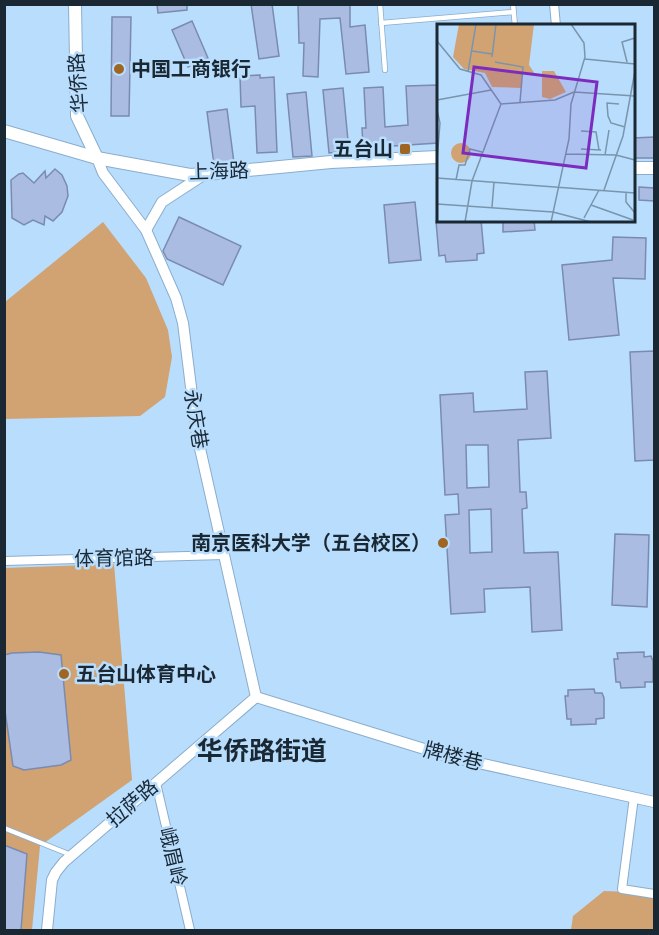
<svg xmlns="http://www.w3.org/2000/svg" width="659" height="935" viewBox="0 0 659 935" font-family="Helvetica,'Noto Sans SC',sans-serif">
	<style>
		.green { fill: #d1a272 }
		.building { fill: #abbce3; stroke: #7a8baf; stroke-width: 1.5; fill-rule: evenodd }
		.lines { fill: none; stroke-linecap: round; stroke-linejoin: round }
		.service-casing { stroke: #8badcc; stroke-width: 6 }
		.minor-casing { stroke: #8badcc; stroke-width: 10 }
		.tertiary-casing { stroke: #8badcc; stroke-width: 12 }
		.secondary-casing { stroke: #8badcc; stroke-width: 14 }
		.service { stroke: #fff; stroke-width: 4.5 }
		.minor { stroke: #fff; stroke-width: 8 }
		.tertiary { stroke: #fff; stroke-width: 10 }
		.secondary { stroke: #fff; stroke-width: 12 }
		.poi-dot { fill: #9f6623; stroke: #b9ddfd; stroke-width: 2 }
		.labels { text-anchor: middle; stroke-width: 5; stroke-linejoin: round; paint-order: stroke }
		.poi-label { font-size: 20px; font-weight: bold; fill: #1a2834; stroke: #b9ddfd; text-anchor: start }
		.street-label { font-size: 20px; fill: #1a2834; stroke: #b9ddfd }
		.district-label { font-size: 26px; font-weight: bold; fill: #1a2834; stroke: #b9ddfd }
		.inset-road { fill: none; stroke: #7995ad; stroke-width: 1.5 }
		.view { fill: #7b2cbf; fill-opacity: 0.15; stroke: #7b2cbf; stroke-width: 3 }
		.inset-edge { fill: none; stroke: #1a2834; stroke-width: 3 }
	</style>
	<rect width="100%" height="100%" fill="#b9ddfd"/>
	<g class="green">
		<path d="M103,222L146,278L168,330L172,357L165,397L140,416L5,419V302Z"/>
		<path d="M114,564L132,780L40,846L32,930H5L4,568Z"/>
		<path d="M604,891L654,893V930H571L573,916Z"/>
	</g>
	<g class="building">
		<path d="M157,4H187V10L158,13Z"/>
		<path d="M251,4H272L279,56L259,59Z"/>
		<path d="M298,4H350V27L365,25L369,72L346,74L340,18L320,19L318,77L303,76L304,43H299Z"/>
		<path d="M112,17H131L129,116H111Z"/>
		<path d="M192,21L208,58L188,67L172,30Z"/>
		<path d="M260,75V78L274,77L277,152L257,153L255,106L241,107L240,76Z"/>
		<path d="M438,85V143L363,148L362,128H366L364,88L383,87L385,127L408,125L406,86Z"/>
		<path d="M343,88L349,151L329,153L323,90Z"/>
		<path d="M306,92L312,156L293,157L287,94Z"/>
		<path d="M227,109L234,163L214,165L207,112Z"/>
		<path d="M654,137V158H633V138Z"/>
		<path d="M55,169L62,175L67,186L68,196L62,212L53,221L45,216L44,225L33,220L24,225L12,218L11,180L19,174L23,173L34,183L45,171L46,178Z"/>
		<path d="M639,187L654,188V201L639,200Z"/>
		<path d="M415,202L421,260L389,263L384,205Z"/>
		<path d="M179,217L241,246L223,285L167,259L163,251Z"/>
		<path d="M481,220L484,253L477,254V260L446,262L445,255L439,256L436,221Z"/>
		<path d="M503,220H534L535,230L503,232Z"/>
		<path d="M613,237L646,238L645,279L613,278L619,335L569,340L562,265L612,260Z"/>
		<path d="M654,351V460L635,461L630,352Z"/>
		<path d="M547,371L551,438L518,440L520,492H526L527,508L522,509L524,553L558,552L562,630L532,632L530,587L484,589L485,612L451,614L445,515L459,514L458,494L445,495L440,395L473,393L474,412L527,409L525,372ZM466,445H488L489,487L467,488ZM491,509L492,552L470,553L469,510Z"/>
		<path d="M615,534L649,535L647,607L612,605Z"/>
		<path d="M39,652L61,655L71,760L61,765L24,770L13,766L4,704V655L12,653Z"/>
		<path d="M644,652V657L651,656L653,661V682H645V687L621,688L620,682H616L615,670L614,659H618L617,653Z"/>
		<path d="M594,689L595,693H602L604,698V718L596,719V724L571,725V719H567L566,707L565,696H568V690Z"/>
		<path d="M4,845L27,854L21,930H4Z"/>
	</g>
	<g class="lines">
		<defs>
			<g id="service">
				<path d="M380,4L385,70"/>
				<path d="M513,4L515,26"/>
				<path d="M381,23L514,12"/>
				<path d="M4,828L71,855"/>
			</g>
			<g id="minor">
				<path d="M554,4L556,26"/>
				<path d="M4,561L224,555"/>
				<path d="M156,783L190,930"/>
				<path d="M634,797L622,889L654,894"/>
			</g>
			<g id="tertiary">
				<path d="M97,158L103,173L146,230L176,298L183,323L197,435L256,697"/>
				<path d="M146,230L162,202L205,174"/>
				<path d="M256,697L447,756L654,802"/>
				<path d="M47,930L52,880L56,872L64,862L256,697"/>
			</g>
			<g id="secondary">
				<path d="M75,4L77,116L97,158"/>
				<path d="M4,131L97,158L190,175L218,173L331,162L438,157"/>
				<path d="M634,168H654"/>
			</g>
		</defs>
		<use href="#service" class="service-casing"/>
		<use href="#minor" class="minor-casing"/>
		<use href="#tertiary" class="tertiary-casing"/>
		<use href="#secondary" class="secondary-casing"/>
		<use href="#service" class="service"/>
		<use href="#minor" class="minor"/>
		<use href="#tertiary" class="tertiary"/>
		<use href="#secondary" class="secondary"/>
	</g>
	<g class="poi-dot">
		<circle cx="119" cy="69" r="6"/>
		<rect x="399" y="143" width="12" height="12" rx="3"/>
		<circle cx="443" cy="543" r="6"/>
		<circle cx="64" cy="674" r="6"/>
	</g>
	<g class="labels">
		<g class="poi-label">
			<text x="131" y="76">中国工商银行</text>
			<text x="393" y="156" text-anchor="end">五台山</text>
			<text x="431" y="550" text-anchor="end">南京医科大学（五台校区）</text>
			<text x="76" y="681">五台山体育中心</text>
		</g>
		<g class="street-label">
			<text transform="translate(78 83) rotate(-94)" y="7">华侨路</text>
			<text transform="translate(219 171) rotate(-2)" y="7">上海路</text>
			<text transform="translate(196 419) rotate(81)" y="7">永庆巷</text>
			<text transform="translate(114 558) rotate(-1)" y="7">体育馆路</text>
			<text transform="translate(453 756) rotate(14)" y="7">牌楼巷</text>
			<text transform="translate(132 803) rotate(-41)" y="7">拉萨路</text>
			<text transform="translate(173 857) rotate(77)" y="7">峨眉岭</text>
		</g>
		<g class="district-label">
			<text x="262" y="760">华侨路街道</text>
		</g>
	</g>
	<g transform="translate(437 24)">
		<rect width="198" height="198" fill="#b9ddfd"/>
		<path d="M22,0H97L92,41L98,50L85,49L84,64L55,63L48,49L27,45L16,33ZM105,47H117L129,68L113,75L105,73ZM14 129a10 10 0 1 1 20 0a10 10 0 1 1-20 0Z" fill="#d1a272"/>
		<path class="inset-road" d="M0,17L23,45L44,51L64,80M35,27L55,30M55,33L59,0M148,35L198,40M58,38L86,43L83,78M190,38L185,18L198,14M31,48L39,0M137,68L198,72M0,76L54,66M64,80L118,76L137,68M182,80L170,79L171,92L174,99L188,103M0,86L3,99L0,136M144,107L159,108L162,126M144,125L164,126M129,130L179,131L198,136M168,131L172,106M0,154L198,169M19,156L22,141H28L33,125L45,128M167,166L186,112L198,47M189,168V178L198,189M0,180L116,188L154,198M154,181L196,196M55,183L57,158M147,194L162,166M28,198L35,157L64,80M114,198L132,115L134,80L148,33L147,19L134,0"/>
		<path class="view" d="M37,43L160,58L149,144L26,129Z"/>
		<rect width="198" height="198" class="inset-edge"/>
	</g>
	<rect width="659" height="935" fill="none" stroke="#1a2834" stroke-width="12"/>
</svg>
